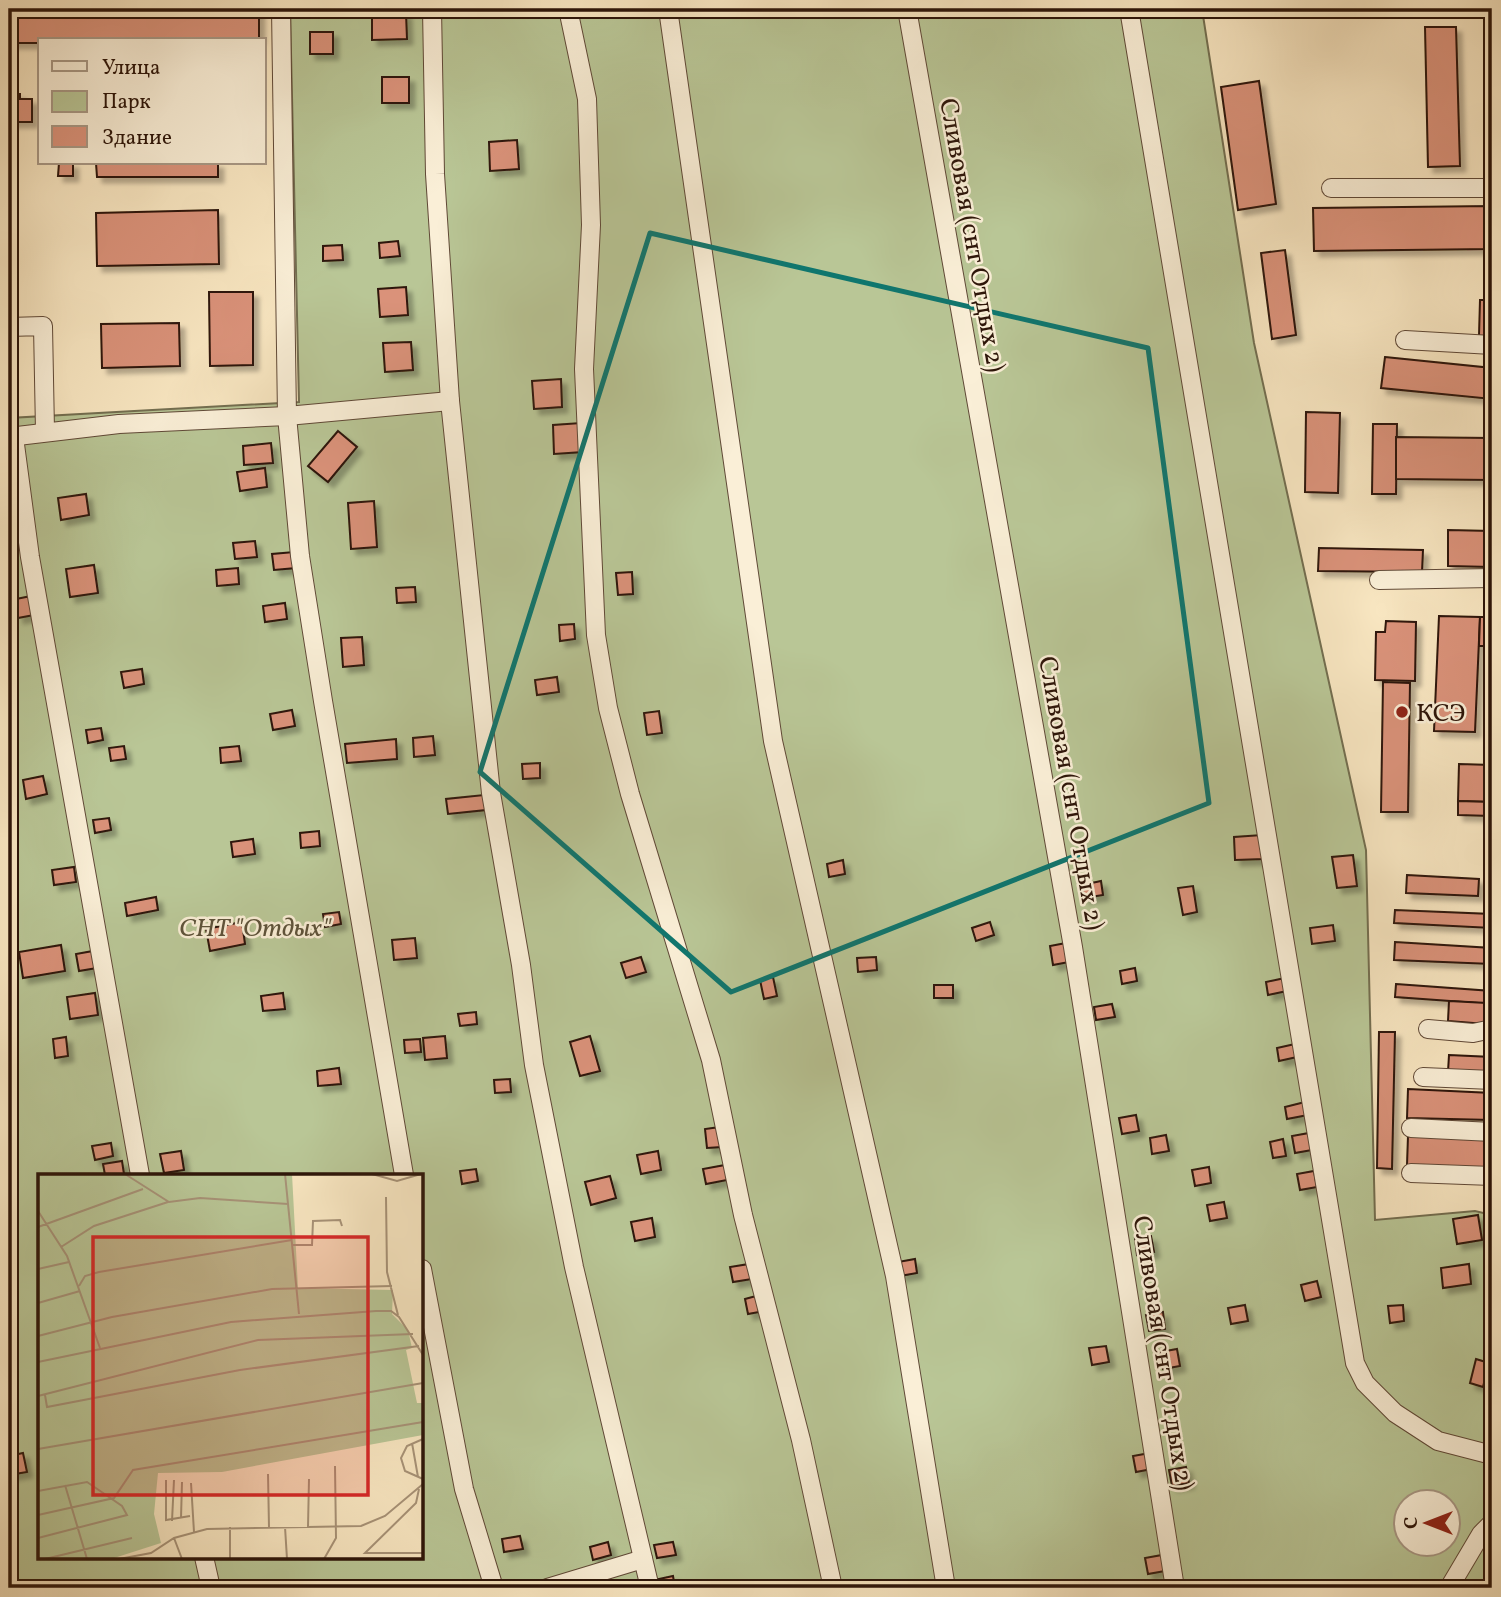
<svg xmlns="http://www.w3.org/2000/svg" width="1501" height="1597" viewBox="0 0 1501 1597" font-family="Vollkorn,serif">
	<style>
		.green { fill: #b9c696; stroke: #736e50; stroke-width: 2; fill-rule: evenodd }
		.building { fill: #da927a; stroke: #2d1509; stroke-width: 2; filter: url(#shadow) }
		.lines { fill: none; stroke-linecap: round; stroke-linejoin: round }
		.minor-casing { stroke: #604937; stroke-width: 20 }
		.minor { stroke: #faefd7; stroke-width: 18 }
		.marked { fill: none; stroke: #0f766e; stroke-width: 5; stroke-linejoin: round }
		.poi-dot { fill: #8f2418; stroke: #faefd7; stroke-width: 2.5 }
		.labels { text-anchor: middle; stroke-width: 5; stroke-linejoin: round; paint-order: stroke }
		.street-label { font-size: 26px; fill: #2d1509; stroke: #faefd7 }
		.poi-label { font-size: 26px; fill: #2d1509; stroke: #faefd7; text-anchor: start }
		.park-label { font-size: 26px; font-style: italic; fill: #5e533a; stroke: #faefd7 }
		.inset-road { fill: none; stroke: #a79277; stroke-width: 2 }
		.view { fill: #d62828; fill-opacity: 0.15; stroke: #d62828; stroke-width: 3.5 }
		.inset-edge { fill: none; stroke: #2d1509; stroke-width: 3.5 }
	</style>
	<defs>
		<filter id="shadow"><feDropShadow dx="5.5" dy="5.5" stdDeviation="2" flood-color="#0004"/></filter>
	</defs>
	<rect width="100%" height="100%" fill="#f8e6c1"/>
	<filter id="stains"><feTurbulence type="fractalNoise" baseFrequency=".00286" numOctaves="4"/><feColorMatrix values="0 0 0 0 .2 0 0 0 0 .09 0 0 0 0 .02 0 0 0 .5 -.17"/></filter>
	<radialGradient id="worn" r=".72"><stop offset=".6" stop-color="#630" stop-opacity="0"/><stop offset="1" stop-color="#630" stop-opacity=".3"/></radialGradient>
	<path class="green" d="M290,9H1202L1254,343L1366,850L1375,1220L1475,1211L1492,1215V1588H9V418L299,402ZM40,1175H422V1557H40ZM1406,1502H1448V1544H1406Z"/>
	<g class="building">
		<path d="M9,9H259V38L40,40V43H9Z"/>
		<path d="M406,13L407,39L372,40V14Z"/>
		<path d="M1425,27H1456L1460,166L1428,167Z"/>
		<rect x="310" y="32" width="23" height="22"/>
		<rect x="382" y="77" width="27" height="26"/>
		<path d="M1259,81L1276,204L1238,210L1221,87Z"/>
		<path d="M11,94H20V99H32V122H9V99H11Z"/>
		<path d="M517,140L519,169L490,171L489,142Z"/>
		<path d="M59,163H73V176H58Z"/>
		<path d="M96,163H218V177H97Z"/>
		<path d="M1492,206V249L1314,251L1313,208Z"/>
		<path d="M218,210L219,264L97,266L96,213Z"/>
		<path d="M398,241L400,256L380,258L379,243Z"/>
		<path d="M342,245L343,260L323,261V246Z"/>
		<path d="M1285,250L1296,335L1272,339L1261,253Z"/>
		<path d="M406,287L408,315L380,317L378,289Z"/>
		<path d="M209,292H253V365L210,366Z"/>
		<path d="M1480,300H1492V336H1479Z"/>
		<path d="M179,323L180,366L102,368L101,324Z"/>
		<path d="M411,342L413,370L385,372L383,343Z"/>
		<path d="M1385,357L1492,368V399L1381,388Z"/>
		<path d="M561,379L562,407L534,409L532,381Z"/>
		<path d="M1306,412L1340,413L1338,493L1305,492Z"/>
		<path d="M581,423L583,452L554,454L553,425Z"/>
		<path d="M1373,424H1397L1396,494H1372Z"/>
		<path d="M338,431L357,447L328,482L308,466Z"/>
		<path d="M1396,437L1492,438V480L1396,479Z"/>
		<path d="M271,443L273,463L244,465L243,446Z"/>
		<path d="M265,468L267,487L240,491L237,472Z"/>
		<path d="M86,494L89,515L61,520L58,498Z"/>
		<path d="M374,501L377,547L351,549L348,503Z"/>
		<path d="M1448,530L1492,531V567L1448,566Z"/>
		<path d="M255,541L257,557L235,559L233,543Z"/>
		<path d="M1319,548L1423,550L1422,572L1318,571Z"/>
		<path d="M294,552L296,568L274,570L272,554Z"/>
		<path d="M94,565L98,593L70,597L66,569Z"/>
		<path d="M238,568L239,584L217,586L216,570Z"/>
		<path d="M632,572L633,594L618,595L616,573Z"/>
		<path d="M415,587L416,602L397,603L396,588Z"/>
		<path d="M31,596L34,615L18,618L16,599Z"/>
		<path d="M285,603L287,619L265,622L263,606Z"/>
		<path d="M1439,616L1480,617L1475,732L1434,731Z"/>
		<path d="M1480,617H1492V646H1479Z"/>
		<path d="M1386,621L1416,622L1415,681L1375,680L1376,632H1385Z"/>
		<path d="M574,624L575,639L560,641L559,625Z"/>
		<path d="M362,637L364,665L343,667L341,638Z"/>
		<path d="M142,669L144,684L124,688L121,672Z"/>
		<path d="M557,677L559,692L537,695L535,680Z"/>
		<path d="M1383,682L1410,683L1408,812H1381Z"/>
		<path d="M292,710L295,726L273,730L270,714Z"/>
		<path d="M659,711L662,733L647,735L644,713Z"/>
		<path d="M101,728L103,740L88,743L86,730Z"/>
		<path d="M433,736L435,755L414,757L413,738Z"/>
		<path d="M396,739L397,759L347,763L345,744Z"/>
		<path d="M124,746L126,759L111,761L109,748Z"/>
		<path d="M239,746L241,761L221,763L220,748Z"/>
		<path d="M540,763V778L523,779L522,764Z"/>
		<path d="M1459,764L1492,765V802L1458,801Z"/>
		<path d="M43,776L47,794L26,799L23,780Z"/>
		<path d="M484,795L486,810L448,814L446,799Z"/>
		<path d="M1458,801L1492,802V816L1458,815Z"/>
		<path d="M109,818L111,830L95,833L93,820Z"/>
		<path d="M319,831L320,846L301,848L300,833Z"/>
		<path d="M1262,835L1264,859L1235,860L1234,837Z"/>
		<path d="M253,839L255,854L233,857L231,842Z"/>
		<path d="M1353,855L1357,886L1337,888L1332,857Z"/>
		<path d="M843,860L845,874L829,877L827,864Z"/>
		<path d="M74,867L76,882L54,885L52,870Z"/>
		<path d="M1407,875L1479,879L1478,896L1406,893Z"/>
		<path d="M1101,881L1103,895L1084,898L1082,885Z"/>
		<path d="M1193,886L1197,912L1183,915L1178,888Z"/>
		<path d="M156,897L158,910L127,916L125,903Z"/>
		<path d="M1395,910L1492,914V928L1394,923Z"/>
		<path d="M339,912L341,924L325,927L323,914Z"/>
		<path d="M242,922L245,944L210,951L206,929Z"/>
		<path d="M990,922L994,935L976,941L972,928Z"/>
		<path d="M1333,925L1335,941L1312,944L1310,928Z"/>
		<path d="M415,938L417,958L394,960L392,940Z"/>
		<path d="M1395,942L1492,948V964L1394,960Z"/>
		<path d="M1066,943L1069,962L1053,965L1050,946Z"/>
		<path d="M61,945L65,971L23,978L19,952Z"/>
		<path d="M93,951L97,968L79,971L76,954Z"/>
		<path d="M641,957L646,972L626,978L621,963Z"/>
		<path d="M876,957L877,970L858,972L857,958Z"/>
		<path d="M1135,968L1137,981L1122,984L1120,971Z"/>
		<path d="M773,977L777,996L764,999L760,980Z"/>
		<path d="M1285,978L1287,991L1268,995L1266,982Z"/>
		<path d="M1396,984L1492,991V1004L1395,997Z"/>
		<rect x="934" y="985" width="19" height="13"/>
		<path d="M95,993L98,1015L70,1019L67,997Z"/>
		<path d="M283,993L285,1009L263,1011L261,996Z"/>
		<path d="M1449,1001L1487,1003L1486,1024L1448,1021Z"/>
		<path d="M1112,1004L1115,1017L1096,1020L1094,1007Z"/>
		<path d="M476,1012L477,1024L460,1026L458,1014Z"/>
		<path d="M1379,1032H1395L1392,1169L1377,1168Z"/>
		<path d="M445,1036L447,1058L425,1060L423,1038Z"/>
		<path d="M590,1036L600,1071L580,1076L570,1042Z"/>
		<path d="M66,1037L68,1056L55,1058L53,1039Z"/>
		<path d="M420,1039L421,1052L405,1053L404,1040Z"/>
		<path d="M1295,1044L1297,1057L1279,1061L1277,1048Z"/>
		<path d="M1449,1055L1492,1057V1074L1448,1072Z"/>
		<path d="M339,1068L341,1084L318,1086L317,1071Z"/>
		<path d="M510,1079L511,1092L495,1093L494,1080Z"/>
		<path d="M1408,1089L1492,1093V1120L1407,1118Z"/>
		<path d="M1305,1102L1308,1115L1287,1119L1285,1107Z"/>
		<path d="M1136,1115L1139,1131L1122,1134L1119,1118Z"/>
		<path d="M720,1127L722,1147L707,1148L705,1129Z"/>
		<path d="M1309,1133L1312,1150L1295,1153L1292,1136Z"/>
		<path d="M1166,1135L1169,1151L1152,1154L1150,1138Z"/>
		<path d="M1408,1136L1492,1140V1169L1407,1165Z"/>
		<path d="M1283,1139L1286,1156L1273,1158L1270,1142Z"/>
		<path d="M111,1143L113,1156L95,1160L92,1146Z"/>
		<path d="M181,1151L184,1170L164,1173L160,1154Z"/>
		<path d="M658,1151L661,1170L641,1174L637,1155Z"/>
		<path d="M122,1161L124,1174L105,1175L103,1164Z"/>
		<path d="M725,1165L727,1180L706,1184L703,1169Z"/>
		<path d="M1209,1167L1211,1183L1195,1186L1192,1170Z"/>
		<path d="M476,1169L478,1181L462,1184L460,1171Z"/>
		<path d="M1314,1171L1317,1187L1300,1190L1297,1174Z"/>
		<path d="M610,1176L616,1198L591,1205L585,1182Z"/>
		<path d="M1224,1202L1227,1218L1210,1221L1207,1205Z"/>
		<path d="M1478,1215L1482,1240L1457,1244L1453,1219Z"/>
		<path d="M652,1218L655,1237L635,1241L631,1222Z"/>
		<path d="M1151,1236L1154,1252L1137,1255L1135,1238Z"/>
		<path d="M915,1259L917,1273L900,1276L898,1262Z"/>
		<path d="M749,1264L752,1279L733,1282L730,1267Z"/>
		<path d="M1469,1264L1471,1284L1443,1288L1441,1268Z"/>
		<path d="M1317,1281L1321,1297L1305,1301L1301,1285Z"/>
		<path d="M756,1296L759,1312L748,1314L745,1299Z"/>
		<path d="M1245,1305L1248,1321L1231,1324L1228,1308Z"/>
		<path d="M1403,1305L1404,1321L1390,1323L1388,1306Z"/>
		<path d="M1163,1312L1165,1329L1149,1331L1146,1315Z"/>
		<path d="M1106,1346L1109,1362L1092,1365L1089,1348Z"/>
		<path d="M1177,1349L1180,1366L1163,1369L1160,1352Z"/>
		<path d="M1476,1359L1489,1363L1483,1387L1470,1383Z"/>
		<path d="M23,1453L27,1472L9,1475V1456Z"/>
		<path d="M1150,1453L1152,1469L1136,1472L1133,1456Z"/>
		<path d="M1186,1467L1189,1483L1172,1486L1169,1470Z"/>
		<path d="M520,1536L523,1549L504,1552L502,1539Z"/>
		<path d="M608,1542L611,1555L593,1560L590,1547Z"/>
		<path d="M673,1542L676,1555L657,1558L654,1545Z"/>
		<path d="M1162,1555L1165,1571L1148,1574L1145,1558Z"/>
		<path d="M673,1576L675,1588H661L659,1579Z"/>
	</g>
	<g class="lines">
		<defs>
			<g id="minor">
				<path d="M281,9L287,416L300,556L323,701L404,1175"/>
				<path d="M432,9L435,174L450,401L491,793L521,965L534,1065L574,1267L650,1588"/>
				<path d="M568,9L587,99L591,225L584,369L596,635L608,708L630,794L711,1060L743,1215L801,1440L833,1588"/>
				<path d="M668,9L773,741L895,1276L946,1588"/>
				<path d="M907,9L1073,947L1175,1588"/>
				<path d="M1129,9L1355,1363L1365,1383L1395,1413L1438,1441L1492,1455"/>
				<path d="M1331,188H1492"/>
				<path d="M9,327L43,326L45,431"/>
				<path d="M1405,340L1492,345"/>
				<path d="M9,437L119,424L287,416L450,401"/>
				<path d="M14,437L30,557L140,1175"/>
				<path d="M1379,580L1492,578"/>
				<path d="M1428,1029L1473,1033L1492,1029"/>
				<path d="M1423,1077L1492,1080"/>
				<path d="M1411,1128L1492,1132"/>
				<path d="M1411,1173L1492,1176"/>
				<path d="M422,1269L464,1489L494,1588"/>
				<path d="M204,1557L211,1588"/>
				<path d="M547,1588L643,1559"/>
				<path d="M1449,1588L1481,1534L1492,1523"/>
			</g>
		</defs>
		<use href="#minor" class="minor-casing"/>
		<use href="#minor" class="minor"/>
	</g>
	<path class="marked" d="M650,233L1148,348L1209,803L731,992L480,772Z"/>
	<circle class="poi-dot" cx="1402" cy="712" r="7"/>
	<g class="labels">
		<g class="street-label">
			<text transform="translate(973 235) rotate(80)" y="9">Сливовая (снт Отдых 2)</text>
			<text transform="translate(1072 793) rotate(80)" y="9">Сливовая (снт Отдых 2)</text>
			<text transform="translate(1164 1353) rotate(81)" y="9">Сливовая (снт Отдых 2)</text>
		</g>
		<g class="poi-label">
			<text x="1416" y="721">КСЭ</text>
		</g>
		<g class="park-label">
			<text x="255" y="936">СНТ "Отдых"</text>
		</g>
	</g>
	<g transform="translate(38 1174)">
		<rect width="385" height="385" fill="#f8e6c1"/>
		<path d="M0,0H254L260,114L355,116L354,140L370,156L374,174L368,176L379,229H384L385,235V261L184,298L120,299L116,340L123,369L73,385H0Z" fill="#b9c696"/>
		<path class="inset-road" d="M87,0L131,28L162,24L250,30M247,0L261,140M334,0L359,7L383,0M348,23L349,98L360,141M0,37L29,82L62,174M0,53L105,15M255,71H274L275,47L302,46L304,52M23,73L56,52L130,28M0,95L31,88M41,112L47,102L61,98L254,66M0,129L42,117M0,162L74,143L234,115L354,112M0,188L193,148L338,137H353L361,143L385,181M7,221L9,233L202,196L381,172M0,222L220,166L375,160M385,265L369,272L363,284L367,297L385,305M374,269L380,303M0,275L385,209M230,300L231,353M128,306V346L152,342M153,309L156,358M27,311L49,385M381,315L378,329L327,379H385M0,317L49,308L84,332L89,341L0,364M0,341L76,324L95,296L385,248M143,344L144,308M134,347L136,306M247,353L249,385M270,353L271,305M136,364L144,385M7,385L94,364M81,385L113,379L136,364L169,355L323,352L347,342L385,310M192,385V353M286,385L298,364L297,292"/>
		<path class="view" d="M55,63H330V321H55Z"/>
		<rect width="385" height="385" class="inset-edge"/>
	</g>
	<rect width="1501" height="1597" fill="none" stroke="#f8e6c1" stroke-width="35"/>
	<rect x="10" y="10" width="1480" height="1576" fill="none" stroke="#2d1509" stroke-width="3.5"/>
	<rect x="18" y="18" width="1466" height="1562" fill="none" stroke="#2d1509" stroke-width="2"/>
	<rect x="38" y="38" width="228" height="126" fill="#faefd7" stroke="#a89885" stroke-width="2"/>
	<rect x="52" y="61" width="35" height="10" fill="#faefd7" stroke="#a89885" stroke-width="2"/>
	<text x="102" y="74" font-size="21" fill="#2d1509">Улица</text>
	<rect x="52" y="91" width="35" height="21" fill="#b9c696" stroke="#a89885" stroke-width="2"/>
	<text x="102" y="108" font-size="21" fill="#2d1509">Парк</text>
	<rect x="52" y="126" width="35" height="21" fill="#da927a" stroke="#a89885" stroke-width="2"/>
	<text x="102" y="144" font-size="21" fill="#2d1509">Здание</text>
	<g transform="translate(1427 1523) rotate(270)"><circle r="33" fill="#faefd7" stroke="#a89885" stroke-width="2"/>
	<path d="M0-5L12 26L0 18L-12 26Z" fill="#8f2418"/>
	<text y="-10" font-size="19" font-weight="bold" text-anchor="middle" fill="#2d1509">С</text>
	</g>
	<rect width="100%" height="100%" filter="url(#stains)"/>
	<rect width="100%" height="100%" fill="url(#worn)"/>
</svg>
